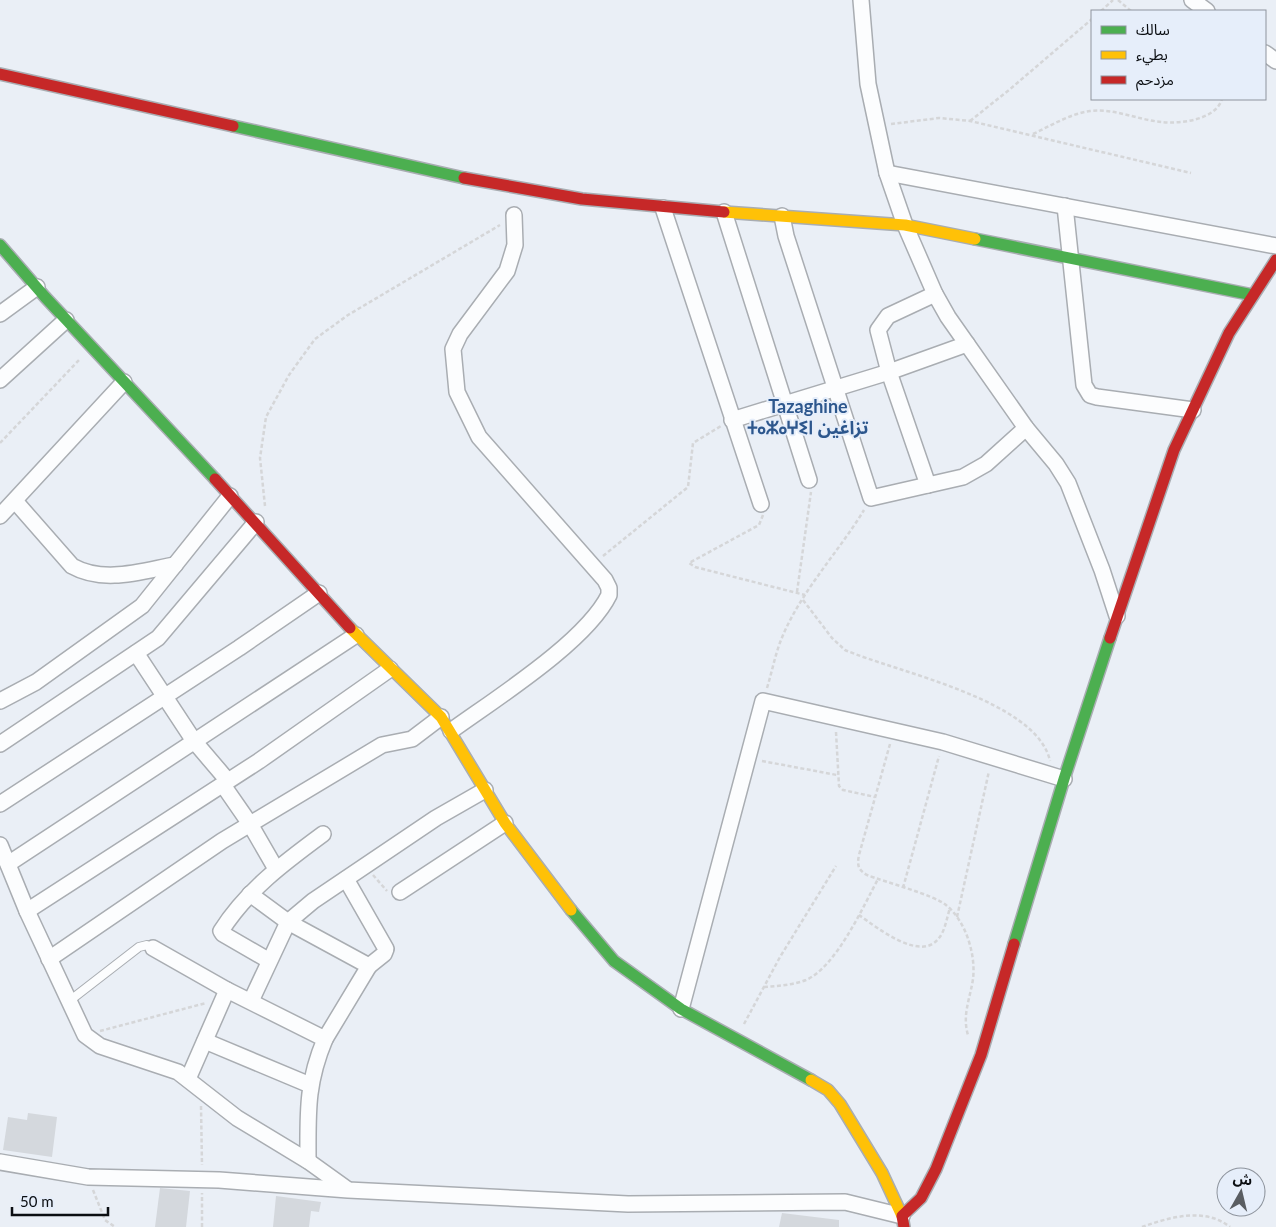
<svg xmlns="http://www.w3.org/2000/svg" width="1276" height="1227" viewBox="0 0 1276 1227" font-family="Lato,'Noto Sans Arabic','Noto Sans Tifinagh',sans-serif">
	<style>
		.building { fill: #d4d8dd }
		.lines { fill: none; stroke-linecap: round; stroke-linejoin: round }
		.lane-casing { stroke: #a9adb2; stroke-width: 10 }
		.street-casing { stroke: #a9adb2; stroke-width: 18 }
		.fast-casing { stroke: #a9adb2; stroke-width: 14 }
		.slow-casing { stroke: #a9adb2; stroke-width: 14 }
		.jam-casing { stroke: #a9adb2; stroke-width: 14 }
		.path { stroke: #d5d6d8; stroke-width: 2.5; stroke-dasharray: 4 2.5; stroke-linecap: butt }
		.lane { stroke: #fcfdfe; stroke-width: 8 }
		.street { stroke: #fcfdfe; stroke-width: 15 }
		.fast { stroke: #4caf50; stroke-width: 11 }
		.slow { stroke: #ffc107; stroke-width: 11 }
		.jam { stroke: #c62828; stroke-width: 11 }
		.labels { text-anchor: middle; stroke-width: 4; stroke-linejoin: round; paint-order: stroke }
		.quarter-label { font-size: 18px; font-weight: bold; fill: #2d578d; stroke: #e6eefa }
	</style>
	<rect width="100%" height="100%" fill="#eaeff6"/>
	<g class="building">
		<path d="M28,1113L57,1117L52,1157L3,1150L8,1117L27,1120Z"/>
		<path d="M160,1188L190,1191L186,1227H155Z"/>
		<path d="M276,1196L321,1202L319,1212L311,1211L309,1227H273Z"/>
		<path d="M782,1213L839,1220V1227H779Z"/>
	</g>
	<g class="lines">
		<defs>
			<path id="lane" d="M68,1002L139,947L147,945L153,948"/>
			<g id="street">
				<path d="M861,0L868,84L887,173L905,225L935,294L948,317L1026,428L1056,464L1068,483L1102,570L1117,616"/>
				<path d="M1192,0L1207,11"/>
				<path d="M1265,53L1276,61"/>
				<path d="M887,173L1276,246"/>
				<path d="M1065,206L1084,385L1090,395L1097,397L1193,410"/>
				<path d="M663,208L761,504"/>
				<path d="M724,212L809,480"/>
				<path d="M782,216L786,236L871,498L963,477L986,464L1026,428"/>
				<path d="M0,314L37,287"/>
				<path d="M0,380L66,320"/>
				<path d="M732,420L889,372L967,344"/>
				<path d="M928,485L889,372L878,330L888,316L935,294"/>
				<path d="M15,501L72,566C104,584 142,571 175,565"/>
				<path d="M0,516L124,382"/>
				<path d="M136,653L194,741L228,781"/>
				<path d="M0,701L36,682L142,606L230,496"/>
				<path d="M451,731C495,699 586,642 609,595V588L605,580L479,437L457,392L453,349L460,334L507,271L515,245L514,215"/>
				<path d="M0,744L158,638L256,522"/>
				<path d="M223,785L250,824L276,869"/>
				<path d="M0,804L239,648L319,593"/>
				<path d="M0,845L27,911L85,1035L100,1046L178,1072L237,1118L308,1161L347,1189"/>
				<path d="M8,864L356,635"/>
				<path d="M346,879L386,949L384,954L369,966"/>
				<path d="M400,892L505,823"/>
				<path d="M250,894L288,922L369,966L325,1039"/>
				<path d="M27,911L259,761L390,669"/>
				<path d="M153,948L227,990L325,1039C306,1084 308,1114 308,1161"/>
				<path d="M49,959L222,841L382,745L412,739L441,717"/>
				<path d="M268,960L223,934L221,931C247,890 285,862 323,834"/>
				<path d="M251,1001L288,922L313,901L436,818L485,790"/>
				<path d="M681,1009L763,701L943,742L1064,779"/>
				<path d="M205,1041L310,1085"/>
				<path d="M188,1079L227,990"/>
				<path d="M0,1162L88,1177L219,1180L348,1190L628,1204L845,1202L902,1216"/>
			</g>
			<g id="fast">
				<path d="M233,126L464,178"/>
				<path d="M975,239L1253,295"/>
				<path d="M0,245L45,297L215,479"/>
				<path d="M571,910L614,961L681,1009L811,1080"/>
				<path d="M1014,944L1064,779L1110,638"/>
			</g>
			<g id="slow">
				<path d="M724,212L905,225L975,239"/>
				<path d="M350,628L441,717L505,823L571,910"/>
				<path d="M811,1080L828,1090L840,1104L882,1173L902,1216"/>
			</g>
			<g id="jam">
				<path d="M0,74L233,126"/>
				<path d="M464,178L582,199L724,212"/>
				<path d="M215,479L350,628"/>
				<path d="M1110,638L1174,450L1229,333L1276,260"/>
				<path d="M904,1227L902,1216L921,1198L936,1169L981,1055L1014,944"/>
			</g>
		</defs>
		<use href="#lane" class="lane-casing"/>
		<use href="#street" class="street-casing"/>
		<use href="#fast" class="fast-casing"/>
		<use href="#slow" class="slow-casing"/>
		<use href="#jam" class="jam-casing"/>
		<g class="path">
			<path d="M1118,0L1131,11"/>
			<path d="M1101,11L1113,0"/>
			<path d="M970,121L1009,90L1092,19"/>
			<path d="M891,124L939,118L970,121L1191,173"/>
			<path d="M1033,134C1052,125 1070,114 1090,111C1114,108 1138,120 1162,122C1180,124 1216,120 1222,99"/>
			<path d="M0,443L80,359"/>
			<path d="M265,506L260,458L266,417L289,375L315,339L348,315L500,225"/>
			<path d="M763,515L759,525L689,563L695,567L805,595"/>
			<path d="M603,556L688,487L693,443L721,426"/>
			<path d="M797,592L811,492"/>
			<path d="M803,600L832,638L845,650C896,672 1037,700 1050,761"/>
			<path d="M767,688C772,672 775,655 781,640C800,592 838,553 864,510"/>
			<path d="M836,732L839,786L843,790L875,797"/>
			<path d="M890,744L859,855C857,865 858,870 867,875C885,882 934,895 946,905C966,921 976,955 973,979C970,999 962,1015 968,1035"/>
			<path d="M762,761L837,775"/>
			<path d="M373,875L387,891"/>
			<path d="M903,888L939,756"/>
			<path d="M859,915C876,927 921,963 939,938C945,931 947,917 950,908"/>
			<path d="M957,917L989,771"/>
			<path d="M764,987C778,986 793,985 806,980C836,967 863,907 878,879"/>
			<path d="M744,1024L780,957L836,866"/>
			<path d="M100,1031L206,1003"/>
			<path d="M201,1106L202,1165"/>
			<path d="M93,1190L105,1220L115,1227"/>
			<path d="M202,1227V1193"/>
			<path d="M1142,1227C1170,1217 1205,1207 1230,1227"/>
		</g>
		<use href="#lane" class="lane"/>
		<use href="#street" class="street"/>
		<use href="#fast" class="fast"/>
		<use href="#slow" class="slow"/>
		<use href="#jam" class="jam"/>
	</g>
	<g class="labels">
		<g class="quarter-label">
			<text x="808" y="413">Tazaghine<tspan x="808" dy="21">ⵜⴰⵣⴰⵖⵉⵏ تزاغين</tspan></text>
		</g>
	</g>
	<rect x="1091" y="10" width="175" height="90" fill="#e6eefa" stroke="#8e949d"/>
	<rect x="1101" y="26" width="25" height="8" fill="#4caf50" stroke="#8e949d"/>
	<text x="1136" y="35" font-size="15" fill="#0b0e12">سالك</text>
	<rect x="1101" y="51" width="25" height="8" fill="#ffc107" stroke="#8e949d"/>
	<text x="1136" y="60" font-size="15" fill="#0b0e12">بطيء</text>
	<rect x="1101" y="76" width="25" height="8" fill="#c62828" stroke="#8e949d"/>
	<text x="1136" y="85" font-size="15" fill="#0b0e12">مزدحم</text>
	<g transform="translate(1241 1192) rotate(8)"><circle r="24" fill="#e6eefa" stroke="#8e949d"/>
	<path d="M0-4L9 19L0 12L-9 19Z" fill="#595d62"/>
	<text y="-8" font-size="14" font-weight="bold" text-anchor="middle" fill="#0b0e12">ش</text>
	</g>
	<path d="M12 1207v8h96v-8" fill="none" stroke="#0b0e12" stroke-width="2.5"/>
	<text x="20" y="1207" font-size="15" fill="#0b0e12" stroke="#e6eefa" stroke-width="4" paint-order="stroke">50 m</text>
</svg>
